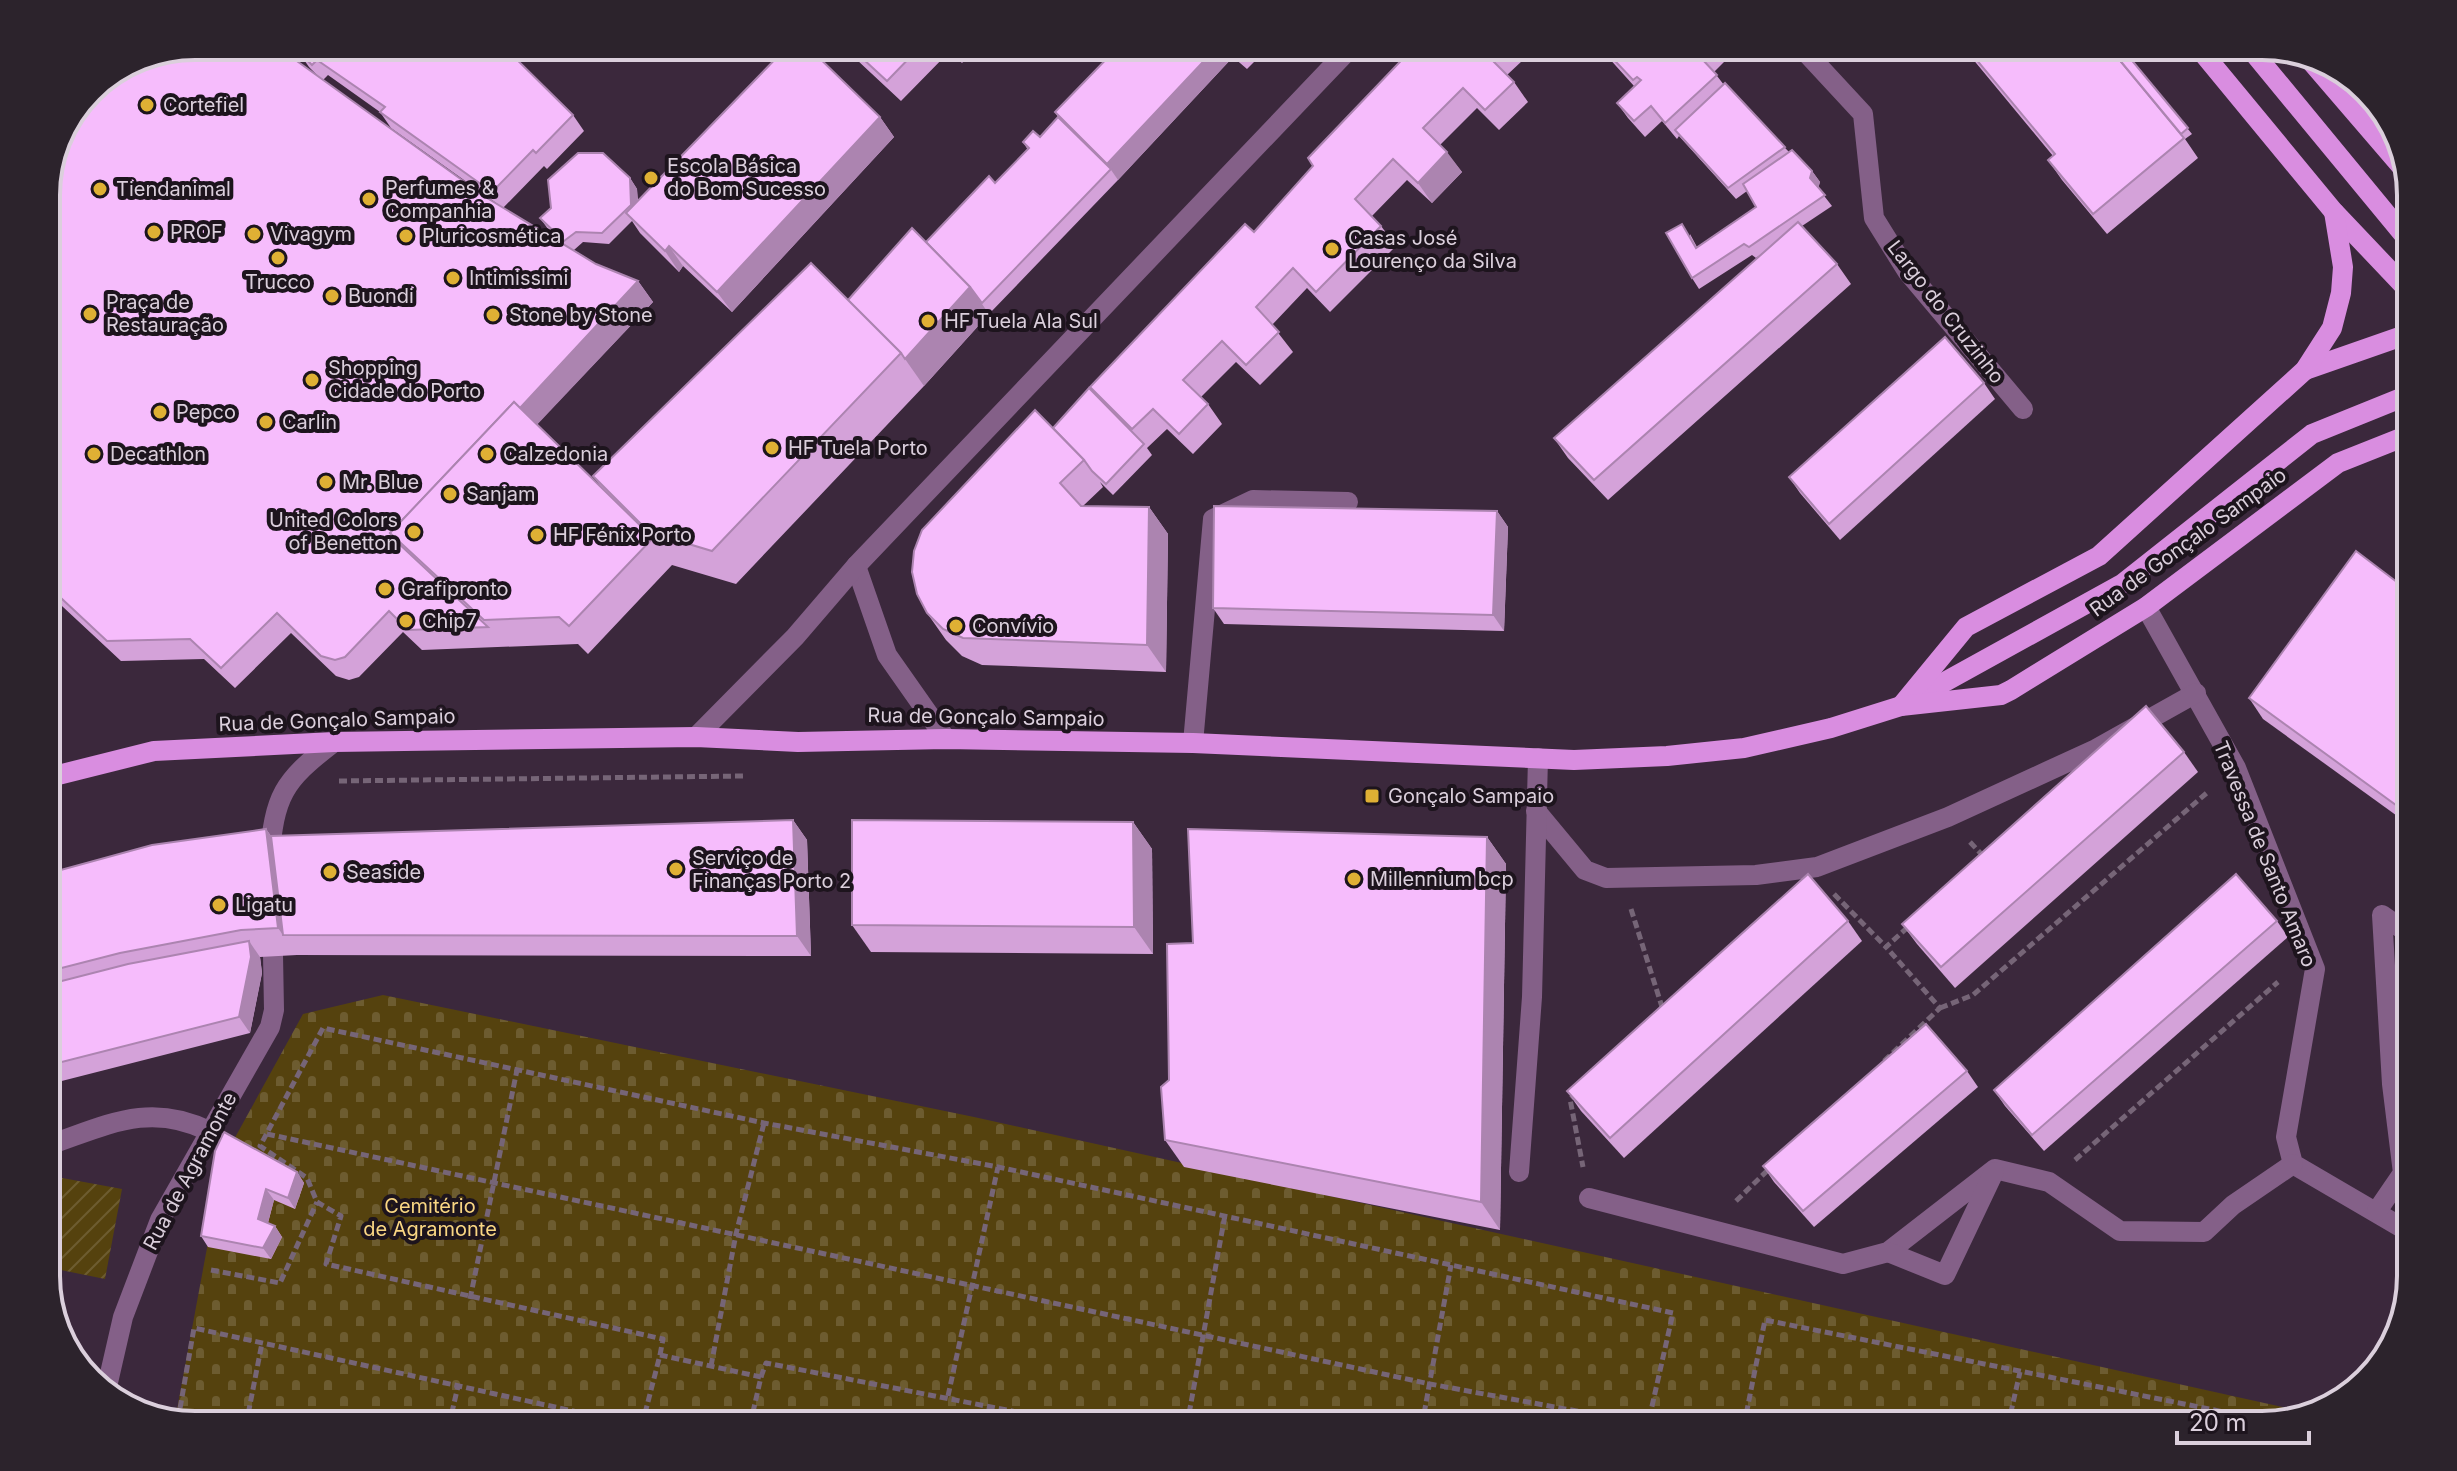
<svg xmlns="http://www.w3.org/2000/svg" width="2457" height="1471" viewBox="0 0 2457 1471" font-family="Inter,sans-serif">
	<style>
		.cemetery { fill: url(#cemetery-stones) }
		.garden { fill: url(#garden-furrows) }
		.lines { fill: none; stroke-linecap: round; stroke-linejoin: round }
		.path { stroke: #766577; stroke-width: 5; stroke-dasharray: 8 4; stroke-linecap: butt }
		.minor { stroke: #846088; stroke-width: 20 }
		.major { stroke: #d98de0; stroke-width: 20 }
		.wall { fill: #d4a2d9; fill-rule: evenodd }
		.shaded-wall { fill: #ac84b0 }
		.building { fill: #f6bcfc; stroke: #ac84b0; stroke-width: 2 }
		.poi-dot { fill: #dfb034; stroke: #1d141d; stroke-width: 3 }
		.labels { text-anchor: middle; stroke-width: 8; stroke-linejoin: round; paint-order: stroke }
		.poi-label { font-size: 20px; fill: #dbcfdc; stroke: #1d141d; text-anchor: start }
		.street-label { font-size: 20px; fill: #dbcfdc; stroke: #1d141d }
		.park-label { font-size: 20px; fill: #f9d683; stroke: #1d141d }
		.rim { fill: none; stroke: #dbcfdc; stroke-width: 4 }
	</style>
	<defs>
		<pattern id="cemetery-stones" width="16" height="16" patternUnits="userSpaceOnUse" patternTransform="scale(2)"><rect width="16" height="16" fill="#55420e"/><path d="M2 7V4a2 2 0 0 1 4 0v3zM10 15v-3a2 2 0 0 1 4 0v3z" fill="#6d5c30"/></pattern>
		<pattern id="garden-furrows" width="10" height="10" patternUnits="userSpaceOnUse" patternTransform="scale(2)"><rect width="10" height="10" fill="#55420e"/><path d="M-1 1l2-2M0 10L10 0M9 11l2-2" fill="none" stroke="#6d5c30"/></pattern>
	</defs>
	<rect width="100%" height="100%" fill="#3b283c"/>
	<path class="cemetery" d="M383,995L974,1117L2309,1413L2262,1425H195L175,1420L223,1162L232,1143L303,1014Z"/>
	<path class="garden" d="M46,1175L122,1189L105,1279L46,1267Z"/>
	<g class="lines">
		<g class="path">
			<path d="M339,781L745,776"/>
			<path d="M1970,842L1985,858"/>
			<path d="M1834,894L1886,947"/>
			<path d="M1631,909L1663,1010"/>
			<path d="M1940,1008L1973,995L2209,791"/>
			<path d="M1884,1061L1940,1008L1886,947L1909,926"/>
			<path d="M1577,1093L1570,1099L1583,1167"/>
			<path d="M267,1134L1430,1384L1647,1424"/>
			<path d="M2075,1160L2278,982"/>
			<path d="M1736,1201L1771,1167"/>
			<path d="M211,1270L280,1283L317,1202"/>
			<path d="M470,1299L517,1070"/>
			<path d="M660,1355L663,1339L326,1264L341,1216L317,1202L307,1178L260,1146L323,1028L764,1123L998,1167L1673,1313L1648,1424L1651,1425"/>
			<path d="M711,1366L736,1234L764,1123"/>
			<path d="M761,1377L766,1363L1083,1425"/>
			<path d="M948,1396L998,1167"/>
			<path d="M178,1420L194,1328L637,1425"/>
			<path d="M246,1425L262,1343"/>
			<path d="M449,1425L458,1386"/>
			<path d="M642,1425L660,1355L761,1377L750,1425"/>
			<path d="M1187,1425L1225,1215"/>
			<path d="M1422,1425L1451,1265"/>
			<path d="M1744,1425L1765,1320L2274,1422"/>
			<path d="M2008,1425L2020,1372"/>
		</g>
		<g class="minor">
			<path d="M1800,46L1863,114L1874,218L1907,271L2023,409"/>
			<path d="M856,566L887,655L946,739"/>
			<path d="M2146,607L2236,768L2315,969L2286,1137L2293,1164L2411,1233"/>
			<path d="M696,737L795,637L856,566L1352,46"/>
			<path d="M1193,743L1213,519L1253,500L1348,502"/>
			<path d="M1536,811L1585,870L1606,878L1756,875L1817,867L1948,817L2096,749L2196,693"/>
			<path d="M269,860C275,795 282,782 334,742"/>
			<path d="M46,1146C106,1126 148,1101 209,1131"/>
			<path d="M1519,1172L1532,997L1538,758"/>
			<path d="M1589,1198L1843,1264L1888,1252L1995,1169L2049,1182L2120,1231L2204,1232L2233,1205L2293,1164"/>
			<path d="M2377,1211L2403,1173L2392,1084L2382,915L2411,935"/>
			<path d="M1888,1252L1945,1275L1994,1172"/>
			<path d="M106,1391L123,1317L160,1220L270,1027L274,1010L273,955"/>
		</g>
		<g class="major">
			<path d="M2197,46L2334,212L2411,293"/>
			<path d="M2248,46L2408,240"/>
			<path d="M2309,59L2407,173"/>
			<path d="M2305,370L2411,333"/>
			<path d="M1912,700L2122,584L2312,434L2411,394"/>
			<path d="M1901,706L1966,627L2099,556L2305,370L2332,328L2341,293L2343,267L2334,212"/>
			<path d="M46,778L154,751L334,742L696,737L798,742L946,739L1193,743L1574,760L1667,756L1744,748L1831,728L1901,706L2001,695L2011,690L2146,607L2338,463L2411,434"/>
		</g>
	</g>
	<g class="wall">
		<path d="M814,46H831L822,55Z"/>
		<path d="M842,46H979L962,63L950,51L901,101Z"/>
		<path d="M1119,46H1270L1247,69L1233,57L1118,180L989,314L924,386L736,584L672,565L588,654L578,644L422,650L403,632L359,677L349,680L336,676L291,633L235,688L204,659L121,661L48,593L46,595V186L318,76L309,67L298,51L573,115L584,131L547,169L544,166L503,208L563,244L548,229L540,218L630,178L637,189L638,201L880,117L894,137L732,312L683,266L679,272L640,233L632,221L609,244L583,242L574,250L596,264L638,281L653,302L537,424L601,487L593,476L848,300L926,242L995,183L1028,150L1023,142L1040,137L1058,117L1055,112ZM328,75L380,112L391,128L499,205L487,198L323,80Z"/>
		<path d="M1415,46H1538L1507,75L1514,82L1528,102L1499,130L1477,108L1440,145L1462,172L1432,203L1407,180L1372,216L1381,226L1396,246L1330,312L1307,288L1272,325L1293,352L1260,385L1236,362L1201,397L1208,404L1222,424L1193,454L1167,429L1147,448L1152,455L1113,495L1100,482L1103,487L1083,506L1149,507L1168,534L1166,672L982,665L962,656L946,640L927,613L1053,428L1096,395L1090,387L1254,232L1313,166Z"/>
		<path d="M1598,46H1735L1737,49L1714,72L1724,85L1789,152L1812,171L1820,182L1818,188L1832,206L1802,226L1837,264L1851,284L1608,500L1568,458L1554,438L1764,252L1756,258L1752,255L1699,289L1692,278L1690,234L1697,247L1756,207L1747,191L1736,199L1679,136L1677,139L1662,121L1645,137L1628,118L1617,103L1634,86Z"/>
		<path d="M1962,46H2120L2192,134L2185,139L2198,158L2107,234L2062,180L2048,160L2053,156Z"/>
		<path d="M1984,383L1995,399L1840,540L1800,493L1789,477Z"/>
		<path d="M1497,511L1508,527L1504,631L1224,624L1213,608Z"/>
		<path d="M2411,591V826L2263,719L2249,698Z"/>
		<path d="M2184,752L2198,772L1955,988L1917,944L1902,924Z"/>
		<path d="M793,820L807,840L811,956L297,955L260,957L262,973L250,1033L46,1085V874L266,829L271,836Z"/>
		<path d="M1133,822L1152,849L1153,954L871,952L852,925Z"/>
		<path d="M1487,837L1506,864L1500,1230L1184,1167L1165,1140L1169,1080L1193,943Z"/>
		<path d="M1848,921L1862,941L1624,1158L1581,1111L1567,1091Z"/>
		<path d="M2277,921L2288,937L2044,1151L2005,1106L1994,1090Z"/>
		<path d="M1967,1071L1978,1087L1814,1227L1774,1182L1763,1166Z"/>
		<path d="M215,1151L297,1172L304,1183L295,1209L274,1200L268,1223L275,1226L282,1237L271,1259L208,1247L201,1236Z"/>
	</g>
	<g class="shaded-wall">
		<path d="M1218,46H1226L1233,57L1118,180L1107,164Z"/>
		<path d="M880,117L894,137L732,312L717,292Z"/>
		<path d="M1447,152L1462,172L1432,203L1418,183Z"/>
		<path d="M1812,171L1820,182L1818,189L1810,178Z"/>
		<path d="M630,178L637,189L638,216L631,205Z"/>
		<path d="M669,246L683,266L679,272L665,251Z"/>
		<path d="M638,281L653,302L414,555L396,539Z"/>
		<path d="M970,287L989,314L924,386L905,359Z"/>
		<path d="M1149,507L1168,534L1166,672L1147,645Z"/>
		<path d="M1497,511L1508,527L1504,631L1493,615Z"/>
		<path d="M793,820L807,840L811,956L797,936Z"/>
		<path d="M1133,822L1152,849L1153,954L1134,927Z"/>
		<path d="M266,829L285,856L283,935L278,928Z"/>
		<path d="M1487,837L1506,864L1500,1230L1481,1202Z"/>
		<path d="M249,941L260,957L262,973L250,1033L239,1017Z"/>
		<path d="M297,1172L304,1183L295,1209L288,1198Z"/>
		<path d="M266,1189L274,1200L266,1230L258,1219Z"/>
		<path d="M275,1226L282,1237L271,1259L263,1248Z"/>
	</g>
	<g class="building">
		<path d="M195,46H276L487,198L596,264L638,281L520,408L514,402L390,533L395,540L488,627L408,630L389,611L345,657L335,660L321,656L277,613L221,668L190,639L107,641L46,584V186L90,89L138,57Z"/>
		<path d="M303,46H503L573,115L536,153L533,150L492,192L380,112L385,107L317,60L312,65L298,51Z"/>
		<path d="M788,46H807L880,117L717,292L669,246L665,251L626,213Z"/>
		<path d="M849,46H921L887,81Z"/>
		<path d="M1119,46H1218L1107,164L1055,112Z"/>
		<path d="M1228,46H1243L1236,53Z"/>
		<path d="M1415,46H1503L1490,58L1514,82L1485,110L1463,88L1423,128L1447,152L1418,183L1393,159L1355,199L1381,226L1316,292L1293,268L1256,307L1279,332L1246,365L1222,341L1183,380L1208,404L1179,434L1153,409L1132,429L1090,387L1245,224L1254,232L1313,166L1308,158Z"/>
		<path d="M1601,46H1713L1701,58L1717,75L1665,123L1651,106L1634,121L1617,103L1641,80L1637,77L1633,80Z"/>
		<path d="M1965,46H2108L2184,138L2093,214L2048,160L2055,154Z"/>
		<path d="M2108,46H2120L2188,128L2181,134Z"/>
		<path d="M1725,83L1785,147L1728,188L1675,130Z"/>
		<path d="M1058,117L1111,169L982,303L970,287L926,242L989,176L995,183L1029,148L1023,142L1033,131L1040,137Z"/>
		<path d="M1792,150L1812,171L1810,178L1825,195L1749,247L1744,244L1692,278L1666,233L1682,224L1696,248L1756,207L1743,184Z"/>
		<path d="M578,153H603L630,178L631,205L602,233L576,232L564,241L540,218L551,208L548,180Z"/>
		<path d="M1798,222L1837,264L1594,480L1554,438Z"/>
		<path d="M912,228L970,287L905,359L901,353L848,300Z"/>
		<path d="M811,263L901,353L712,551L649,532L593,476Z"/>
		<path d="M1945,337L1984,383L1829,524L1789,477Z"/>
		<path d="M1089,388L1144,444L1106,484L1092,471L1084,460L1053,428Z"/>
		<path d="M514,402L653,538L569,626L559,617L484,620L390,533Z"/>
		<path d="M1035,410L1084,460L1060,483L1081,506L1149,507L1147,645L963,638L943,629L927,613L917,594L912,572L914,551L922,530Z"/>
		<path d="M1214,506L1497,511L1493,615L1213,608Z"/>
		<path d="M2356,551L2410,592L2411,591V816L2249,698Z"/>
		<path d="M2146,706L2184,752L1941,967L1902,924Z"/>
		<path d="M793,820L797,936L283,935L271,836Z"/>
		<path d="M852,820L1133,822L1134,927L852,925Z"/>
		<path d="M266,829L278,928L241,930L120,953L46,972V874L152,845Z"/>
		<path d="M1188,829L1487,837L1481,1202L1165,1140L1161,1087L1169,1080L1167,944L1193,943Z"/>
		<path d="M1808,874L1848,921L1610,1138L1567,1091Z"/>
		<path d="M2236,874L2277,921L2032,1135L1994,1090Z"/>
		<path d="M249,941L251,957L239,1017L46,1066V985L128,964Z"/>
		<path d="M1926,1024L1967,1071L1803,1211L1763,1166Z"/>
		<path d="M224,1132L297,1172L288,1198L266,1189L258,1219L275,1226L263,1248L201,1236L215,1151Z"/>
	</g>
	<g class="poi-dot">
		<circle cx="147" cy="105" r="8"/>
		<circle cx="651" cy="178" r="8"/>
		<circle cx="100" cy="189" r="8"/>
		<circle cx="369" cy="199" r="8"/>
		<circle cx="154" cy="232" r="8"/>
		<circle cx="254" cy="234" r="8"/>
		<circle cx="406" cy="236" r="8"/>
		<circle cx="1332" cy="249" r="8"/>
		<circle cx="278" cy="258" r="8"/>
		<circle cx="453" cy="278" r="8"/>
		<circle cx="332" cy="296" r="8"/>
		<circle cx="90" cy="314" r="8"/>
		<circle cx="493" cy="315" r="8"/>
		<circle cx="928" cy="321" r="8"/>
		<circle cx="312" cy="380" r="8"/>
		<circle cx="160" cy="412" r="8"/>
		<circle cx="266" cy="422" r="8"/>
		<circle cx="772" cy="448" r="8"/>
		<circle cx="94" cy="454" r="8"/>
		<circle cx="487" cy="454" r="8"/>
		<circle cx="326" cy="482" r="8"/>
		<circle cx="450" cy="494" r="8"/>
		<circle cx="414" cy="532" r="8"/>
		<circle cx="537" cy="535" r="8"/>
		<circle cx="385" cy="589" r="8"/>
		<circle cx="406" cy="621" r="8"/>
		<circle cx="956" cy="626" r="8"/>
		<rect x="1364" y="788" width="16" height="16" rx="4"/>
		<circle cx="676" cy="869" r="8"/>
		<circle cx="330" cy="872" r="8"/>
		<circle cx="1354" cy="879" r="8"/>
		<circle cx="219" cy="905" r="8"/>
	</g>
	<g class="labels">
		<g class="poi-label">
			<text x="163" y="112">Cortefiel</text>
			<text x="667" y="173">Escola Básica<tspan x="667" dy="23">do Bom Sucesso</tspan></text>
			<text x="385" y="195">Perfumes &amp;<tspan x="385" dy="23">Companhia</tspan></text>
			<text x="116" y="196">Tiendanimal</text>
			<text x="170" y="239">PROF</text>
			<text x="270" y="241">Vivagym</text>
			<text x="422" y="243">Pluricosmética</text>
			<text x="1348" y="245">Casas José<tspan x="1348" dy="23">Lourenço da Silva</tspan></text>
			<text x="469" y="285">Intimissimi</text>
			<text x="278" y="289" text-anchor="middle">Trucco</text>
			<text x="348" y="303">Buondi</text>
			<text x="106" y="309">Praça de<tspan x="106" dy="23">Restauração</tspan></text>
			<text x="509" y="322">Stone by Stone</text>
			<text x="944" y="328">HF Tuela Ala Sul</text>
			<text x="328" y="375">Shopping<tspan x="328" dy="23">Cidade do Porto</tspan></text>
			<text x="176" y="419">Pepco</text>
			<text x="282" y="429">Carlin</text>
			<text x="788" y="455">HF Tuela Porto</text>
			<text x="110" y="461">Decathlon</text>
			<text x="503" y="461">Calzedonia</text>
			<text x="342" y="489">Mr. Blue</text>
			<text x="466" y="501">Sanjam</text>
			<text x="398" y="527" text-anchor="end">United Colors<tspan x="398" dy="23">of Benetton</tspan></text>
			<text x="553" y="542">HF Fénix Porto</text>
			<text x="401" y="596">Grafipronto</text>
			<text x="422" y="628">Chip7</text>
			<text x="972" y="633">Convívio</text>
			<text x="1388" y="803">Gonçalo Sampaio</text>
			<text x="692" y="865">Serviço de<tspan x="692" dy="23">Finanças Porto 2</tspan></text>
			<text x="346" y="879">Seaside</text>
			<text x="1370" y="886">Millennium bcp</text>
			<text x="235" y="912">Ligatu</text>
		</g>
		<g class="street-label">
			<text transform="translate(1946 312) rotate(52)" y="7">Largo do Cruzinho</text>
			<text transform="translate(2188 542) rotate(-36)" y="7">Rua de Gonçalo Sampaio</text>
			<text transform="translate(986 717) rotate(1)" y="7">Rua de Gonçalo Sampaio</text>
			<text transform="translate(337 720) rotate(-2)" y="7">Rua de Gonçalo Sampaio</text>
			<text transform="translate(2265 854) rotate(68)" y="7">Travessa de Santo Amaro</text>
			<text transform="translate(190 1171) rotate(-62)" y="7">Rua de Agramonte</text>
		</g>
		<g class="park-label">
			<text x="430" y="1213">Cemitério<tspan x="430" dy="23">de Agramonte</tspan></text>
		</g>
	</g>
	<path d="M0 0H2457V1471H0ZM195 60H2262A135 135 0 0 1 2397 195V1276A135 135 0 0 1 2262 1411H195A135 135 0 0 1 60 1276V195A135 135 0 0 1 195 60Z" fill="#2c232c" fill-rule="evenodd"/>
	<path class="rim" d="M195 60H2262A135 135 0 0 1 2397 195V1276A135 135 0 0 1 2262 1411H195A135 135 0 0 1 60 1276V195A135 135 0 0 1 195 60Z"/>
	<path d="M2177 1431v12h132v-12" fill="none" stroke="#dbcfdc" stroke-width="4"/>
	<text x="2189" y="1431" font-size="24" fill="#dbcfdc" stroke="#1d141d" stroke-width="6" paint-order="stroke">20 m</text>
</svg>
